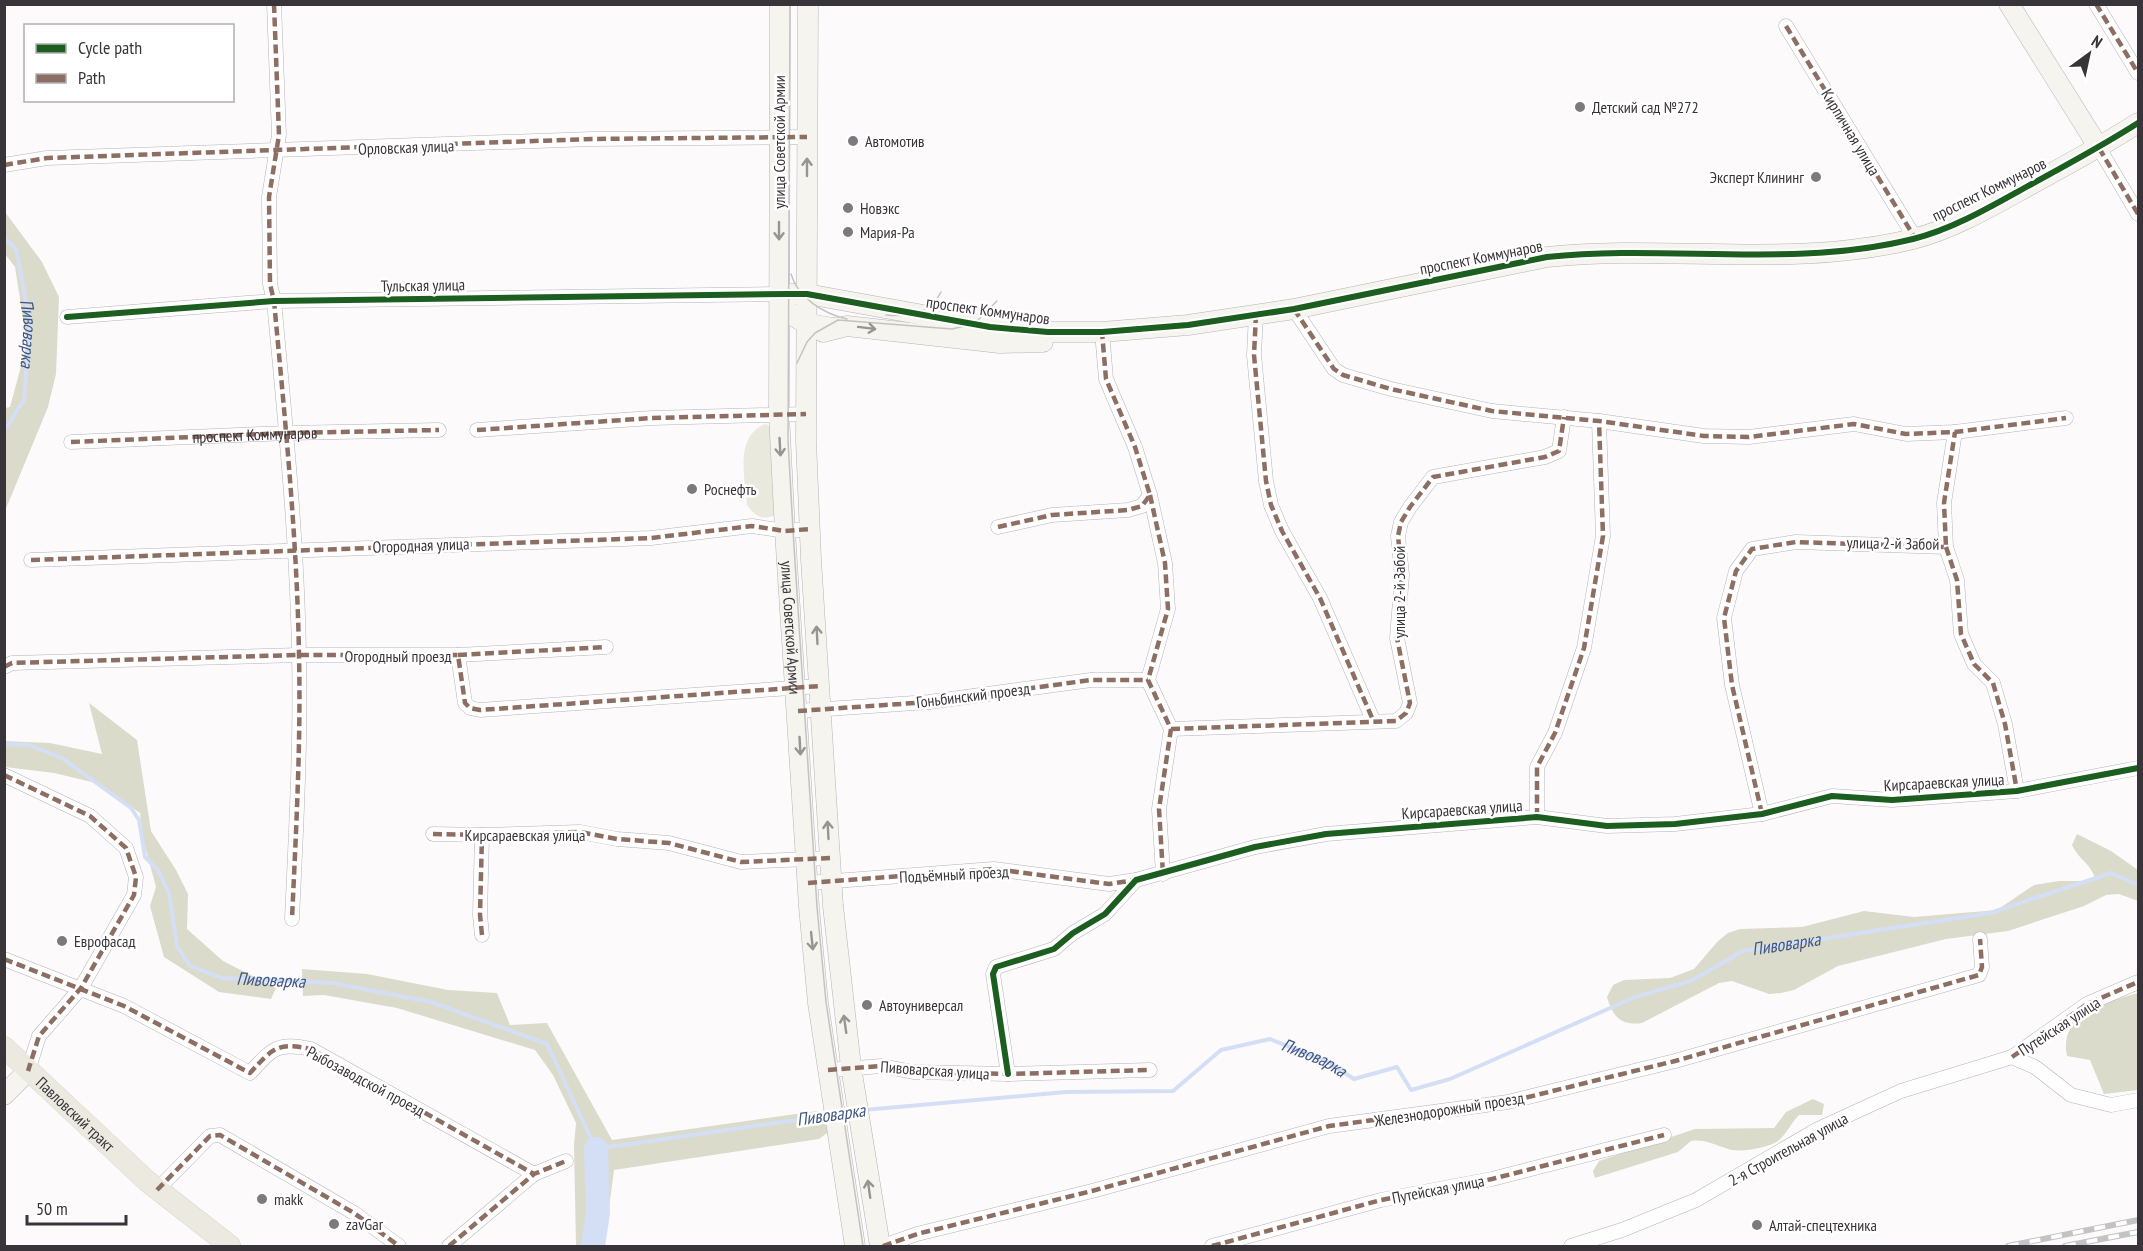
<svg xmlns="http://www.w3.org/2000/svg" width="2143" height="1251" viewBox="0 0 2143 1251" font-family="'PT Sans Narrow',sans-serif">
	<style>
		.green { fill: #e9e9de }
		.forest { fill: #dadbca }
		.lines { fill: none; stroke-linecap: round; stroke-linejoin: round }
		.stream { stroke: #d4dff5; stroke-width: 4 }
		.river { stroke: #d4dff5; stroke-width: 24 }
		.street-casing { stroke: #b6b3b6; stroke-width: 15 }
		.secondary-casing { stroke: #b6b3b6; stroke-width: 21 }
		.primary-casing { stroke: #d7d5d7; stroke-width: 22 }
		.street { stroke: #fffeff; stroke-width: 14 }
		.secondary { stroke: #f5f4ef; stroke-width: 20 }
		.primary { stroke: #ece9e0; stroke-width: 21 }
		.tram { stroke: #c3c3c3; stroke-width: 1.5 }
		.rail-casing { stroke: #c3c3c3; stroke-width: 6 }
		.rail { stroke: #fff; stroke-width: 4; stroke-dasharray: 11; stroke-linecap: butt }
		.quiet { stroke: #8d6e63; stroke-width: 4.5; stroke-dasharray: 9 4.5; stroke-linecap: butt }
		.cycleway-casing { stroke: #fff; stroke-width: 10 }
		.cycleway { stroke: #1b5e20; stroke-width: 6 }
		.oneway { stroke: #979494 }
		.poi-dot { fill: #7e797d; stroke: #fff; stroke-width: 2 }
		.labels { text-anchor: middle; stroke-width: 5; stroke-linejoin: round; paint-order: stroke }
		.poi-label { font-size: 16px; fill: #393439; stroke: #fff; text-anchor: start }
		.street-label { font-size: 16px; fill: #393439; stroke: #fff }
		.water-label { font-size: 18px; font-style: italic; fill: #3f5782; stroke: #fff }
	</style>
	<rect width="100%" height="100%" fill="#fdfafc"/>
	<path class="green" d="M766,424L772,428L775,515C762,521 755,516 747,505C745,479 734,435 766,424Z"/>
	<g class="forest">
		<path d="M5,212L42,262L59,297L56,374L48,407L5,511V408L10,407L27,344L15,267L5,254Z"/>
		<path d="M89,703L137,740L151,831L176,870L188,894L187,929L223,961L276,988L271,999L219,992L164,957L150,906L156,887L143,839L140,813L96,783L54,773L5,767V741L50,743L102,754Z"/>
		<path d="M2077,834L2111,851L2138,870V901L2119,894L2106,895L2084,906L2008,931L1946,939L1838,966L1794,990L1781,993L1769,994L1732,981L1719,983L1642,1023C1621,1026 1613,1017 1607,997L1613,985L1624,980L1670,978L1694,969L1718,941L1728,933L1740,929L1802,927L1864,911L1914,917L1997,910L2034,885L2059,881H2084L2095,878C2091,864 2078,859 2072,845Z"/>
		<path d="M302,969L367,974L448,990L497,993L510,1025L547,1023L612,1140L817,1111L824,1114L829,1122L827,1133L819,1139L614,1170L604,1246H576L574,1145L576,1123L553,1075L535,1050L397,1008L324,995L303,996Z"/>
		<path d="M2138,993V1090L2104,1094L2090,1060L2067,1056C2058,1013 2107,1002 2138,993Z"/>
		<path d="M1813,1099L1824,1104L1822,1115H1799C1791,1123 1786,1135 1778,1141C1768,1148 1739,1153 1728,1149C1715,1145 1705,1139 1691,1141L1678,1152L1595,1178L1593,1171L1599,1161L1695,1129L1774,1128L1786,1112Z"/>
	</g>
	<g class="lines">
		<g class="stream">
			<path id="s1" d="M4,238L16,249L30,323L24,400L4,431"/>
			<path id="s2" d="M4,744L29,745L62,758L131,808L139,820L145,857L158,870L169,893L177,946L190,966L222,978L333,983L431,1002L547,1044L596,1149L830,1115"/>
			<path id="s3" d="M864,1110L1066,1092L1173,1091L1221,1050L1270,1039L1326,1061L1354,1079L1397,1067L1411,1090L1450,1079L1635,997L1691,981L1743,951L1990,913L2111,873L2138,885"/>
		</g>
		<path class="river" d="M593,1246L598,1213L596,1149"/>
		<defs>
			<g id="street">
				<path d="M274,4L279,135L269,197L270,284L274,301C285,419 297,537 299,655C301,743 296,831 292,919"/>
				<path d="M2096,4L2138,73"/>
				<path d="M1786,26L1915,238"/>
				<path d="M2099,148L2138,214"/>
				<path d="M4,165L47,158L592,139L807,137"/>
				<path d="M1294,309L1334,369L1343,375L1391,389L1492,411L1599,421L1704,436L1749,437L1854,424L1906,434L1955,432L2066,418"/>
				<path d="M1256,314L1254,355L1266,481L1271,505L1282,531L1320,598L1373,720"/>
				<path d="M67,317L274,301L779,294"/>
				<path d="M477,430L652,418L806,414"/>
				<path d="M71,442L287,433L439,430"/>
				<path d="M1150,495L1165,563L1168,609L1148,680L1171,729L1159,809L1163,874"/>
				<path d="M998,527L1052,515L1128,510L1142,506L1150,495L1135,447L1106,379L1102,332"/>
				<path d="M1946,547L1957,580L1961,634L1974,664L1993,683L2005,724L2017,791"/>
				<path d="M31,560L651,538L752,526L785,531L810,529"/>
				<path d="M458,655L606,647"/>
				<path d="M4,667L12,663L299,655H458L465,703L470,708L480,710L820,686"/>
				<path d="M798,711L929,702L1091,680H1148"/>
				<path d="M1171,729L1396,721L1406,713L1410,703L1397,638L1402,575L1398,536L1401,522L1410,507L1433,477L1545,457L1559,451L1564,417"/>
				<path d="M4,775L90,816L126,848L136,877L134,895L81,988L39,1036L28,1071"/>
				<path d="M1762,814L1732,685L1724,618L1736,571L1752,549L1796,542L1946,547L1944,503L1955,432"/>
				<path d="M1537,817V767L1555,733L1584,648L1603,536L1599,421"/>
				<path d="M433,834L482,835L580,832L617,839L669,843L741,862L830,858"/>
				<path d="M808,883L994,869L1109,884L1136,880"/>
				<path d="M482,935L480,915L482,835"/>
				<path d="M4,959L124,1006L250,1073C273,1048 277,1042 311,1049L534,1174"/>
				<path d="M2012,1057L2087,1004L2138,982"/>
				<path d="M828,1070L882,1066L913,1072L1008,1074L1150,1070"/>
				<path d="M1008,1074L993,974L996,967L1054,949L1073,933L1105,914L1136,880L1255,847L1326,834L1537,817L1607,826L1675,824L1762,814L1832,796L1892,800L2017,791L2138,768"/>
				<path d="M157,1190L210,1136L220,1135L354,1213L399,1246"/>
				<path d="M449,1246L534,1174L566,1161"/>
				<path d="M883,1246L917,1234L1092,1191L1329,1126L1508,1102L1675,1061L1979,975L1982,967L1980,939"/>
				<path d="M1212,1246L1381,1200L1492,1179L1664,1135"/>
				<path d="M1571,1246L1622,1230L1696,1200L1818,1129L1901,1091L2012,1057L2035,1067L2071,1095L2111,1105L2138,1100"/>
			</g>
			<g id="secondary">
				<path id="s4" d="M780,4L779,415L785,531L809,907L818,1003L855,1246"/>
				<path d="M808,4L806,441L811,559L833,906L851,1067L880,1246"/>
				<path d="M2009,4L2099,148"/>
				<path d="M834,328C808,325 788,321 779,294H807L990,327L1048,332H1102L1188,325L1294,309L1547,257C1668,244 1792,269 1913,239C1953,229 1992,206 2028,186C2065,166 2102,146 2138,123"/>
				<path d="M823,332L847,326L1000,343L1043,342"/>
				<path d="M4,1095L28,1071"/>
			</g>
			<g id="primary">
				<path id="s5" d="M4,1047L147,1181L230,1246"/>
			</g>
		</defs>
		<use href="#street" class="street-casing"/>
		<use href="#secondary" class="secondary-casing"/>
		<use href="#primary" class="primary-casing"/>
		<use href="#street" class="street"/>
		<use href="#secondary" class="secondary"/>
		<use href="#primary" class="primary"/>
		<g class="tram">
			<path d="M790,4L788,441L793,530L817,907L826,1002L863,1246"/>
			<path d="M791,274C798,298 824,314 847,319"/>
			<path d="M886,315C909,317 930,315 941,292"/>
			<path d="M797,363L807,342L815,333L838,320L952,329L974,324L997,301"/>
		</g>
		<defs>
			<g id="rail">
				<path d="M2008,1246L2138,1220"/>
				<path d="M2065,1246L2138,1232"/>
			</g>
		</defs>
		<use href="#rail" class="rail-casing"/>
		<use href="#rail" class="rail"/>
		<g class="quiet">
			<path d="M274,4L279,135L269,197L270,284L274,301C285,419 297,537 299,655C301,743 296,831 292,919"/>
			<path d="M2096,4L2138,73"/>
			<path d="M1786,26L1915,238"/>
			<path d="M2099,148L2138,214"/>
			<path d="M4,165L47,158L592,139L807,137"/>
			<path d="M1294,309L1334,369L1343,375L1391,389L1492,411L1599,421L1704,436L1749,437L1854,424L1906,434L1955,432L2066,418"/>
			<path d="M1256,314L1254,355L1266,481L1271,505L1282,531L1320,598L1373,720"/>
			<path d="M477,430L652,418L806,414"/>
			<path id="s6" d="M71,442L287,433L439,430"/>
			<path d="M1150,495L1165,563L1168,609L1148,680L1171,729L1159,809L1163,874"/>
			<path d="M998,527L1052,515L1128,510L1142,506L1150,495L1135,447L1106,379L1102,332"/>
			<path d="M1946,547L1957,580L1961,634L1974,664L1993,683L2005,724L2017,791"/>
			<path d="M31,560L651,538L752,526L785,531L810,529"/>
			<path d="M458,655L606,647"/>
			<path d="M4,667L12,663L299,655H458L465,703L470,708L480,710L820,686"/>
			<path d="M798,711L929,702L1091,680H1148"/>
			<path d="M1171,729L1396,721L1406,713L1410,703L1397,638L1402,575L1398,536L1401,522L1410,507L1433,477L1545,457L1559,451L1564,417"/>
			<path d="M4,775L90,816L126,848L136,877L134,895L81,988L39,1036L28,1071"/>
			<path d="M1762,814L1732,685L1724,618L1736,571L1752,549L1796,542L1946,547L1944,503L1955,432"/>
			<path d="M1537,817V767L1555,733L1584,648L1603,536L1599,421"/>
			<path d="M433,834L482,835L580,832L617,839L669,843L741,862L830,858"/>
			<path d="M808,883L994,869L1109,884L1136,880"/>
			<path d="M482,935L480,915L482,835"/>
			<path d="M4,959L124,1006L250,1073C273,1048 277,1042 311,1049L534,1174"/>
			<path d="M2012,1057L2087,1004L2138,982"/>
			<path d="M828,1070L882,1066L913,1072L1008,1074L1150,1070"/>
			<path d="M157,1190L210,1136L220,1135L354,1213L399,1246"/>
			<path d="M449,1246L534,1174L566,1161"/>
			<path d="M883,1246L917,1234L1092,1191L1329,1126L1508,1102L1675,1061L1979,975L1982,967L1980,939"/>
			<path d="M1212,1246L1381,1200L1492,1179L1664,1135"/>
		</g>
		<defs>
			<g id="cycleway">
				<path d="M67,317L274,301L789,294H807L990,327L1048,332H1102L1188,325L1294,309L1547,257C1668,244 1792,269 1913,239C1953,229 1992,206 2028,186C2065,166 2102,146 2138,123"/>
				<path d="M1008,1074L993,974L996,967L1054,949L1073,933L1105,914L1136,880L1255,847L1326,834L1537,817L1607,826L1675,824L1762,814L1832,796L1892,800L2017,791L2138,768"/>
			</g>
		</defs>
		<use href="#cycleway" class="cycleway-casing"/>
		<use href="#cycleway" class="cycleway"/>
	</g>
	<defs><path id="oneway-shaft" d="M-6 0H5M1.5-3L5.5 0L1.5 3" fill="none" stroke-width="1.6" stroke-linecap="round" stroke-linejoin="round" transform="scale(1.5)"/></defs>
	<g class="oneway">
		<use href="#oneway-shaft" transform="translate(807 167) rotate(-90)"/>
		<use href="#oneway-shaft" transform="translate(779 231) rotate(90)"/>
		<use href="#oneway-shaft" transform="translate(867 328) rotate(7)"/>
		<use href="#oneway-shaft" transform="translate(780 447) rotate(87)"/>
		<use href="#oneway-shaft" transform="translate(817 635) rotate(-93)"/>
		<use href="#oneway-shaft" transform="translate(800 746) rotate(87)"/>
		<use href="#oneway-shaft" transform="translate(828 830) rotate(-93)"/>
		<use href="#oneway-shaft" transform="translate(812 941) rotate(84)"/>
		<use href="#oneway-shaft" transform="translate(845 1024) rotate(-98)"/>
		<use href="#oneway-shaft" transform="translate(869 1189) rotate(-98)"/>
	</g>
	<g class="poi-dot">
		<circle cx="1580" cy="107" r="6"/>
		<circle cx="853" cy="141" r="6"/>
		<circle cx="1816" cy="177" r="6"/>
		<circle cx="848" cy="208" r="6"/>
		<circle cx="848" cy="232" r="6"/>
		<circle cx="692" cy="489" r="6"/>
		<circle cx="62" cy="941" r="6"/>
		<circle cx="867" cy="1005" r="6"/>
		<circle cx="262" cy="1199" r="6"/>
		<circle cx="334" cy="1224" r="6"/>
		<circle cx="1757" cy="1225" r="6"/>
	</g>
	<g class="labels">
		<g class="poi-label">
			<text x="1592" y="113">Детский сад №272</text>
			<text x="865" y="147">Автомотив</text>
			<text x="1804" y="183" text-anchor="end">Эксперт Клининг</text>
			<text x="860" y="214">Новэкс</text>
			<text x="860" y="238">Мария-Ра</text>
			<text x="704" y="495">Роснефть</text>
			<text x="74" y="947">Еврофасад</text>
			<text x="879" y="1011">Автоуниверсал</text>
			<text x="274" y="1205">makk</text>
			<text x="346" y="1230">zavGar</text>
			<text x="1769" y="1231">Алтай-спецтехника</text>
		</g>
		<g class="street-label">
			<text transform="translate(1851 132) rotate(59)" y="6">Кирпичная улица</text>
			<text transform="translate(779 142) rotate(-90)" y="6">улица Советской Армии</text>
			<text transform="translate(406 147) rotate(-2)" y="6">Орловская улица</text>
			<text transform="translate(1989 189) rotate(-26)" y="6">проспект Коммунаров</text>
			<text transform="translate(1481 257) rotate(-11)" y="6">проспект Коммунаров</text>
			<text transform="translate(423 285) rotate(-1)" y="6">Тульская улица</text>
			<text transform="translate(988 310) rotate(8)" y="6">проспект Коммунаров</text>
			<text dy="6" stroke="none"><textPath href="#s6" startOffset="184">проспект Коммунаров</textPath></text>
			<text transform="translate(1893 543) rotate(1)" y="6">улица 2-й Забой</text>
			<text transform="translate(421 545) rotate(-2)" y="6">Огородная улица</text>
			<text transform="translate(1399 592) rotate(-90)" y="6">улица 2-й Забой</text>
			<text dy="6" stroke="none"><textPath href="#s4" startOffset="624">улица Советской Армии</textPath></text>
			<text x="398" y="662">Огородный проезд</text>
			<text transform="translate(973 695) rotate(-7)" y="6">Гоньбинский проезд</text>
			<text transform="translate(1944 782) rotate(-3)" y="6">Кирсараевская улица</text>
			<text transform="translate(1462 809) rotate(-4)" y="6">Кирсараевская улица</text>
			<text x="525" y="841">Кирсараевская улица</text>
			<text transform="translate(954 874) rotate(-3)" y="6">Подъёмный проезд</text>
			<text transform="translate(2059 1026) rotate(-33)" y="6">Путейская улица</text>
			<text transform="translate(935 1070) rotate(4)" y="6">Пивоварская улица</text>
			<text transform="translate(366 1081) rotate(28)" y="6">Рыбозаводской проезд</text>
			<text transform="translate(1449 1109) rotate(-9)" y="6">Железнодорожный проезд</text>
			<text dy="6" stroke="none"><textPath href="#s5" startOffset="98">Павловский тракт</textPath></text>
			<text transform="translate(1788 1149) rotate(-29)" y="6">2-я Строительная улица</text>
			<text transform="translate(1438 1189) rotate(-11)" y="6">Путейская улица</text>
		</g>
		<g class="water-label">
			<text dy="6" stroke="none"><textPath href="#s1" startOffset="102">Пивоварка</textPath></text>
			<text dy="6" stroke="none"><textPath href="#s3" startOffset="993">Пивоварка</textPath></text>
			<text dy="6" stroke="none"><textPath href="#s2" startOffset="402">Пивоварка</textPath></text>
			<text dy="6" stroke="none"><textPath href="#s3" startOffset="471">Пивоварка</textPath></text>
			<text transform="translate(831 1115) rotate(-8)" y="6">Пивоварка</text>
		</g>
	</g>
	<rect width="2143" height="1251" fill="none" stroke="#393439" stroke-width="12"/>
	<rect x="24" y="24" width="210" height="78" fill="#ffffff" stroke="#b0aeb0" stroke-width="1.5"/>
	<rect x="36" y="44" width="30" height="9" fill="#1b5e20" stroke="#b0aeb0" stroke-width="1.5"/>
	<text x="78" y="54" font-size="18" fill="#393439">Cycle path</text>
	<rect x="36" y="74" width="30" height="9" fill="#8d6e63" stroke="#b0aeb0" stroke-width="1.5"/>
	<text x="78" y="84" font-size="18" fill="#393439">Path</text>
	<g transform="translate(2089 54) rotate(33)" stroke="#ffffff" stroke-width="4.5" paint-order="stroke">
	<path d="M0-4.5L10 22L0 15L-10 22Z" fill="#393439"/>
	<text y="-9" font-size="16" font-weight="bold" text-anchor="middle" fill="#393439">N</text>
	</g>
	<path d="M27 1215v9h99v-9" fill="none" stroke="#393439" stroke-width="3"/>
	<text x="36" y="1215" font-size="18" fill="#393439" stroke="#ffffff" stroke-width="4.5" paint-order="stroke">50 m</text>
</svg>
